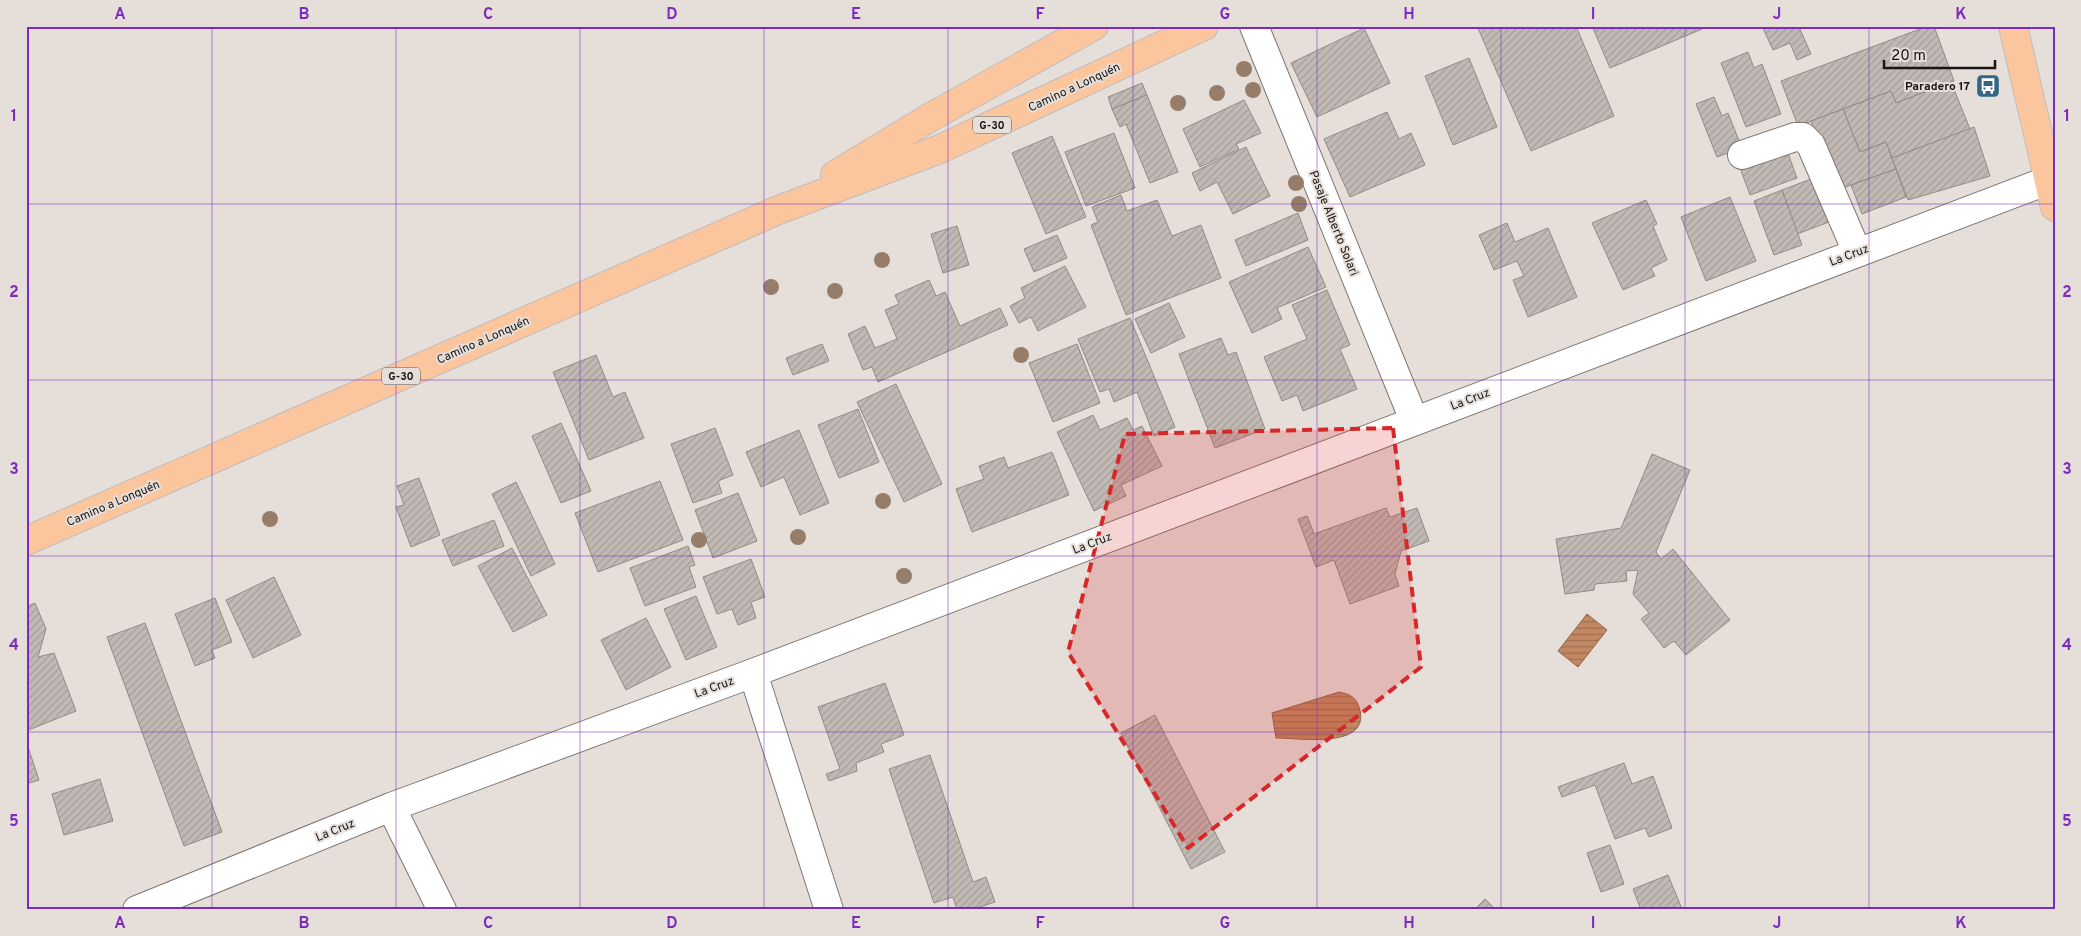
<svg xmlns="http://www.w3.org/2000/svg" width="2081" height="936" viewBox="0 0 2081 936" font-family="Overpass,sans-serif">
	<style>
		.water { fill: url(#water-rules); stroke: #8f664a }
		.building { fill: url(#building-hatch); stroke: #918a85 }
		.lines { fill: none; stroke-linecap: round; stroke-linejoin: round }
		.minor-casing { stroke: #7e7773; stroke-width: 30 }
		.major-casing { stroke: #bebdbd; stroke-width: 30 }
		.minor { stroke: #fff; stroke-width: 28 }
		.major { stroke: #fbc59d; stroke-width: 28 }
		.tree { fill: #957d69 }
		.marked { fill: #d62828; fill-opacity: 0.2; stroke: #d62828; stroke-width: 4; stroke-dasharray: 10 6; stroke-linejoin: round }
		.grid { fill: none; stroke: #7b2cbf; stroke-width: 1; stroke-opacity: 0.55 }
		.labels { text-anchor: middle; stroke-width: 4; stroke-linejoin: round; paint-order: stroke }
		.shield { fill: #e6ded9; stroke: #56514f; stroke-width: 1 }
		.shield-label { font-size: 11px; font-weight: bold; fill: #181514 }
		.poi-label { font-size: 12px; font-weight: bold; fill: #181514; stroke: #e6ded9; text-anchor: end }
		.street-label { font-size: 12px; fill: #181514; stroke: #e6ded9 }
		.neatline { fill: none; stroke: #7b2cbf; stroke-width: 2 }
		.grid-label { font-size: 16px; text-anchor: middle; font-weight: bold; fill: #7b2cbf }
	</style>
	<defs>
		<pattern id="water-rules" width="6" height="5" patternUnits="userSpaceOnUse" patternTransform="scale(1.25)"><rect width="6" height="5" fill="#c28861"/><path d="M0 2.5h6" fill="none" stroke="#9d6e4f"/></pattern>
		<pattern id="building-hatch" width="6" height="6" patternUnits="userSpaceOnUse" patternTransform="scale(1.25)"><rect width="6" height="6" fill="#c1b9b4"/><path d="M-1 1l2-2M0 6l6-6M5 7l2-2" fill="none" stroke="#a59e9a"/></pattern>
	</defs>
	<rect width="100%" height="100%" fill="#e6ded9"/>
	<g class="water">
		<path d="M1587,614L1607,630L1578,667L1558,651Z"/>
		<path d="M1339,692C1349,694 1356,697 1359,707C1373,750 1299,738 1276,738L1272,713Z"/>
	</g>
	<g class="building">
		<path d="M1477,26H1576L1614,116L1531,151Z"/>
		<path d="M1592,26H1709L1610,68Z"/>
		<path d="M1762,26H1802L1799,27L1811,54L1797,60L1790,43L1773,50Z"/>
		<path d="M1928,26H1934L1954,81L1896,103L1891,91L1798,126L1781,81Z"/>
		<path d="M1364,28L1390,83L1317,117L1291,63Z"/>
		<path d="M1748,52L1754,68L1762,64L1781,114L1746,127L1721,63Z"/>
		<path d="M1469,58L1497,127L1453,145L1425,76Z"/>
		<path d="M1951,82L1970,129L1892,158L1886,142L1860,152L1843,109L1891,91L1896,103Z"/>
		<path d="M1142,83L1147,95L1112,109L1108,97Z"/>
		<path d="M1147,95L1178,172L1150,183L1126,124L1120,127L1112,109Z"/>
		<path d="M1714,97L1722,116L1728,113L1742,148L1717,157L1696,104Z"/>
		<path d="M1244,100L1261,133L1236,144L1239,149L1200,167L1183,129Z"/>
		<path d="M1843,109L1860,152L1886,142L1896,169L1837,190L1811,121Z"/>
		<path d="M1387,112L1399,139L1411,133L1425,165L1350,197L1324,139Z"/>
		<path d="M1974,127L1990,176L1908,200L1892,158Z"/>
		<path d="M1114,133L1135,188L1086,206L1065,152Z"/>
		<path d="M1052,136L1086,217L1046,234L1012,153Z"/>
		<path d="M1246,147L1270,196L1233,214L1217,182L1200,191L1192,173Z"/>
		<path d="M1786,148L1797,178L1750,195L1739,165Z"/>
		<path d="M1896,169L1906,197L1862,214L1851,185Z"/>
		<path d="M1811,179L1829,222L1797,234L1782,190Z"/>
		<path d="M1782,190L1802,245L1774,255L1754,201Z"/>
		<path d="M1121,195L1127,211L1157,200L1172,236L1201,225L1221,278L1126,315L1091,225L1098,222L1092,207Z"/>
		<path d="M1730,197L1756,261L1706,281L1681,217Z"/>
		<path d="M1646,200L1657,224L1653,226L1667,260L1651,268L1655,276L1623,290L1592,223Z"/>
		<path d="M1298,213L1308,240L1246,266L1235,240Z"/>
		<path d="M1507,223L1515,242L1548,228L1577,297L1528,317L1513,280L1524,276L1517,261L1494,270L1479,235Z"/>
		<path d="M957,226L969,265L943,273L931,234Z"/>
		<path d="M1057,235L1067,258L1034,272L1024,249Z"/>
		<path d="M1308,247L1326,287L1277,308L1282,319L1252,333L1229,282Z"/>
		<path d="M1065,266L1086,307L1038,331L1031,317L1019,323L1010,306L1025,298L1021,288Z"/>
		<path d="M929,280L936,296L945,292L960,326L1000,308L1008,325L878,382L872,367L863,370L848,334L865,326L875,348L897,339L885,310L899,304L895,295Z"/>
		<path d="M1327,290L1350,345L1340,349L1357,389L1303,411L1297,395L1282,401L1264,357L1307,339L1292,305Z"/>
		<path d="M1169,303L1185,337L1151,353L1135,319Z"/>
		<path d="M1130,318L1175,427L1154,436L1137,392L1114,402L1109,389L1100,392L1078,339Z"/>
		<path d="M1221,338L1228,355L1236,352L1265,429L1215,448L1179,354Z"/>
		<path d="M822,344L829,361L793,375L786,358Z"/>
		<path d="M1077,344L1100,403L1053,422L1029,363Z"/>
		<path d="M596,355L613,397L625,392L644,438L589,460L553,372Z"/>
		<path d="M896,384L942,484L904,502L857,402Z"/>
		<path d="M858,409L879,462L839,478L818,425Z"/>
		<path d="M1093,415L1100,430L1127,418L1133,430L1142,426L1162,466L1121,485L1126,496L1094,511L1057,432Z"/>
		<path d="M561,423L591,491L561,503L532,436Z"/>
		<path d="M715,428L733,475L718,481L722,493L693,503L671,444Z"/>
		<path d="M799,430L829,503L800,515L784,477L761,487L746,452Z"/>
		<path d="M1052,452L1069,495L972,532L956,489L984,479L979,466L1004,457L1008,468Z"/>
		<path d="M1652,454L1690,470L1656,552L1661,559L1673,549L1730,620L1686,655L1674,641L1664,648L1641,619L1649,613L1633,594L1638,570L1626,571L1627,581L1595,584L1594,590L1565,594L1556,539L1621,528Z"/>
		<path d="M419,478L440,535L411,547L396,507L404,505L397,486Z"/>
		<path d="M660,481L683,540L598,572L575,513Z"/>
		<path d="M516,482L555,564L531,576L492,494Z"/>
		<path d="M738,493L757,541L713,558L695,510Z"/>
		<path d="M1386,508L1390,517L1417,508L1429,541L1401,551L1395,574L1399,586L1350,604L1334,560L1316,567L1298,519L1307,516L1314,534Z"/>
		<path d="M494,520L504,546L453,566L442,540Z"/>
		<path d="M688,546L695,565L689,567L696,587L645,606L630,568Z"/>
		<path d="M512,548L547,615L513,632L478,566Z"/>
		<path d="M751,559L765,597L751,602L756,618L738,625L732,609L717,614L703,577Z"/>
		<path d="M274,577L301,635L253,658L226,600Z"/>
		<path d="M696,596L717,647L686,660L664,609Z"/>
		<path d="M215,598L232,642L212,650L215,658L195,666L175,614Z"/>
		<path d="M35,603L46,629L38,657L54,653L76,711L26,731V607Z"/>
		<path d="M646,618L671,667L626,690L601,640Z"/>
		<path d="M145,623L222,832L184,846L107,637Z"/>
		<path d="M885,683L904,735L881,744L884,752L856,763L857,771L829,781L826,774L840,769L818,707Z"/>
		<path d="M1155,715L1225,852L1191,869L1121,733Z"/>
		<path d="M26,741L39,780L26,784Z"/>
		<path d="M930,755L973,882L986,877L995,902L971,910H957L953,897L934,903L889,769Z"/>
		<path d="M1624,763L1632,784L1653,776L1672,828L1649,837L1645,828L1615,839L1595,785L1562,797L1558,787Z"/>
		<path d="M100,779L113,821L64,835L52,794Z"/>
		<path d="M1610,845L1624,884L1601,892L1587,853Z"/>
		<path d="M1668,875L1682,909L1641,910L1633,889Z"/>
		<path d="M1485,899L1496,910H1474Z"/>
	</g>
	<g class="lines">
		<defs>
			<g id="minor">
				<path d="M1254,26L1414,420"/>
				<path d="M1742,155L1795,137H1803L1811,145L1857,252"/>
				<path d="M753,673L829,910"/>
				<path d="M391,807L442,910"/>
				<path d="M137,910L391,807L753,673L2049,180"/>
			</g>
			<g id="major">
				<path d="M2013,26L2055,207"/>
				<path d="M835,175L929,118L1094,26"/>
				<path d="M26,541L776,211L940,149L1204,26"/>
			</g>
		</defs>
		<use href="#minor" class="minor-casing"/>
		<use href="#major" class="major-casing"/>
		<use href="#minor" class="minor"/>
		<use href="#major" class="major"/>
	</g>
	<g class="tree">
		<circle cx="1244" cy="69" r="8"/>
		<circle cx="1253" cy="90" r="8"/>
		<circle cx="1217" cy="93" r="8"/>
		<circle cx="1178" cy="103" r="8"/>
		<circle cx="1296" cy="183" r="8"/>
		<circle cx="1299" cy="204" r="8"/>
		<circle cx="882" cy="260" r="8"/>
		<circle cx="771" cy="287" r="8"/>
		<circle cx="835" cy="291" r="8"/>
		<circle cx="1021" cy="355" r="8"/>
		<circle cx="883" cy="501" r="8"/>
		<circle cx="270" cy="519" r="8"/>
		<circle cx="798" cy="537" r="8"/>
		<circle cx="699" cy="540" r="8"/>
		<circle cx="904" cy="576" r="8"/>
	</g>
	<path class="marked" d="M1393,428L1421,667L1188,848L1068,652L1125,434Z"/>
	<path class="grid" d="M212,26V910M396,26V910M580,26V910M764,26V910M948,26V910M1133,26V910M1317,26V910M1501,26V910M1685,26V910M1869,26V910M26,204H2055M26,380H2055M26,556H2055M26,732H2055"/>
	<defs>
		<symbol id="bus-square" viewBox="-11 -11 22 22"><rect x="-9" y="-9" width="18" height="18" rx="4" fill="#326683" stroke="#e6ded9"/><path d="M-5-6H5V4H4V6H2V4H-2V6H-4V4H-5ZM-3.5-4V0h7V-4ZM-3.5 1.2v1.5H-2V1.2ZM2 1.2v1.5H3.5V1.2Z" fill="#fff"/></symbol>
	</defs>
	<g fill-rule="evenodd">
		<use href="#bus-square" x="1974" y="72" width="28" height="28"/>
	</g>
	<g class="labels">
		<g class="shield">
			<rect x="973" y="116.5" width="38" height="17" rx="4"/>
			<rect x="382" y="367.5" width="38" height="17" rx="4"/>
		</g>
		<g class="shield-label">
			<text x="992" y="129">G-30</text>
			<text x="401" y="380">G-30</text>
		</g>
		<g class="poi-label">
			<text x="1970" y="90">Paradero 17</text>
		</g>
		<g class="street-label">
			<text transform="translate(1074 87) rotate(-25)" y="4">Camino a Lonquén</text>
			<text transform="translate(1334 223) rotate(68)" y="4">Pasaje Alberto Solari</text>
			<text transform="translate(1849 255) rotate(-21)" y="4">La Cruz</text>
			<text transform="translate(483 340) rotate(-24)" y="4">Camino a Lonquén</text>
			<text transform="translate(1470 399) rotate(-21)" y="4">La Cruz</text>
			<text transform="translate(113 503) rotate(-23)" y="4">Camino a Lonquén</text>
			<text transform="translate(1092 543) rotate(-21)" y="4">La Cruz</text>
			<text transform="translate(714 687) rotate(-20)" y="4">La Cruz</text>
			<text transform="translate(335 830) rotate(-22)" y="4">La Cruz</text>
		</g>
	</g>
	<rect width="2081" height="936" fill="none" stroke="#e6ded9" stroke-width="55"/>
	<path d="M1884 60v8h111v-8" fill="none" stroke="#181514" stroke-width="2.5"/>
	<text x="1891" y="60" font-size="15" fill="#181514" stroke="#e6ded9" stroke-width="4" paint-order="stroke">20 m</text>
	<rect x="28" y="28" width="2026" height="880" class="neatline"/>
	<g class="grid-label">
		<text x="120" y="19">A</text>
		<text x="304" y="19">B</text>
		<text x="488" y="19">C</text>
		<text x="672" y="19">D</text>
		<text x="856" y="19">E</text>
		<text x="1040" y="19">F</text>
		<text x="1225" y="19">G</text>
		<text x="1409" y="19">H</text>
		<text x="1593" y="19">I</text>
		<text x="1777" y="19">J</text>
		<text x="1961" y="19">K</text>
		<text x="14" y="121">1</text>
		<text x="2067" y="121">1</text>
		<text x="14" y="297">2</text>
		<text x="2067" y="297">2</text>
		<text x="14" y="474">3</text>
		<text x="2067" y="474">3</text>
		<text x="14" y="650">4</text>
		<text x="2067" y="650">4</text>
		<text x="14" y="826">5</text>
		<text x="2067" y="826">5</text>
		<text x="120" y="928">A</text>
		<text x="304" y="928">B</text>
		<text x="488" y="928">C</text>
		<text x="672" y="928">D</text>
		<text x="856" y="928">E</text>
		<text x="1040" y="928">F</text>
		<text x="1225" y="928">G</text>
		<text x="1409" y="928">H</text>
		<text x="1593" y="928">I</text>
		<text x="1777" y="928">J</text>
		<text x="1961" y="928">K</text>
	</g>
</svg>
